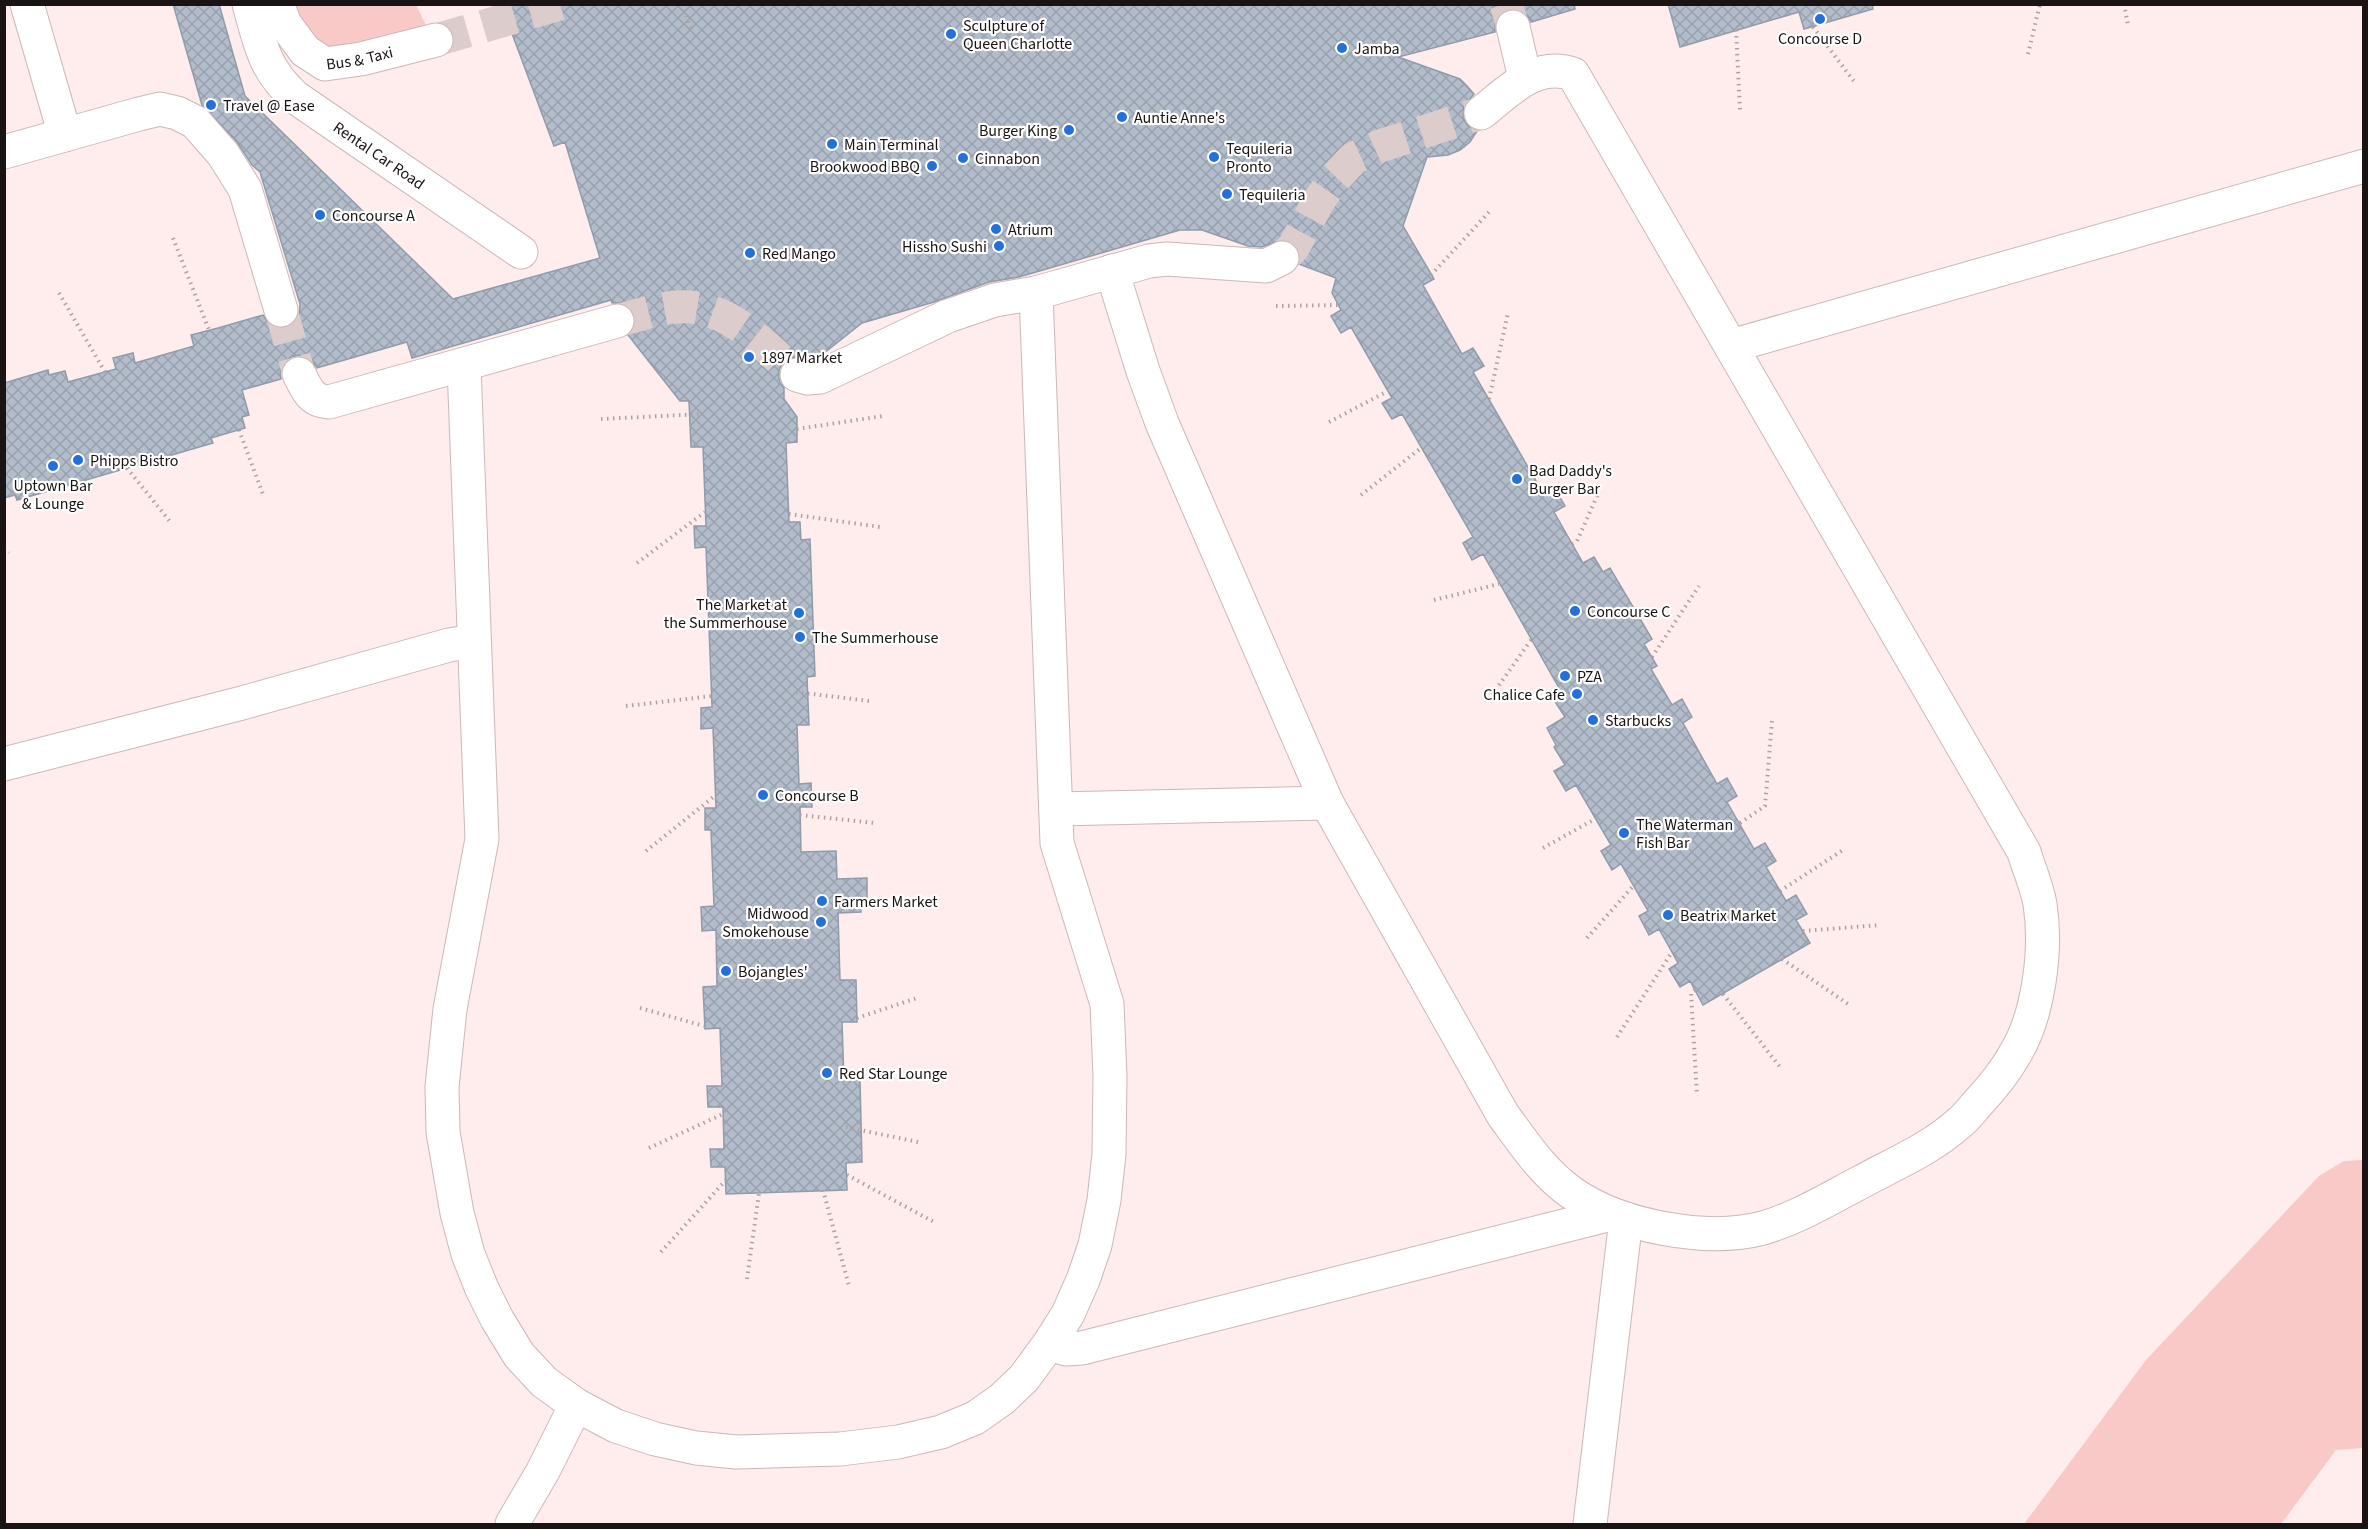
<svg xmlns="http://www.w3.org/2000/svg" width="2368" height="1529" viewBox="0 0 2368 1529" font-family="'Source Sans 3',sans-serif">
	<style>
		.green { fill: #f8c9c7 }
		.building { fill: url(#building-cross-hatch); stroke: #929ba9; stroke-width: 1.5 }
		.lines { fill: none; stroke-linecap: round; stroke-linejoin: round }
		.minor-tunnel { stroke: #dccccb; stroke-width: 33; stroke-dasharray: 33 16; stroke-linecap: butt }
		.minor-casing { stroke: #ccb8b7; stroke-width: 35 }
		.path { stroke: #afa1a0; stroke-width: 4; stroke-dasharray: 1.5 4.5; stroke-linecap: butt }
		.minor { stroke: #fff; stroke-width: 33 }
		.poi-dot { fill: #2270db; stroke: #fff; stroke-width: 2 }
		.labels { text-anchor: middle; stroke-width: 4.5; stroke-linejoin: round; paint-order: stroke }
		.poi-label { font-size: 16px; fill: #1a1313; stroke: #fff; text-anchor: start }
		.street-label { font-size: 16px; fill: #1a1313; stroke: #fff }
	</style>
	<defs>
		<pattern id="building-cross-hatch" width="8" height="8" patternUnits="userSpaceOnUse" patternTransform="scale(1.5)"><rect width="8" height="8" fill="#b2bccb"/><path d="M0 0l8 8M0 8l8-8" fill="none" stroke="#98a1ad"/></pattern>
	</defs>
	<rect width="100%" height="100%" fill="#feedec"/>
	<g class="green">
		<path d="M295,5H416L429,31L339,54L307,36Z"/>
		<path d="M2363,1160V1448L2336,1450L2281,1524H2024L2146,1360L2319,1176L2344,1161Z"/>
	</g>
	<g class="building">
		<path d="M173,4H219L245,96L453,299L600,258L565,142L554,146L501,4H1574L1575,9L1531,22L1527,15L1519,9H1508L1501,13L1495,21V32L1398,57L1460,79L1467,86L1474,94L1464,106L1463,117L1467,125L1477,131L1470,142L1460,150L1448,155L1427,157L1403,226L1434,279L1423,285L1462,354L1473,348L1484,366L1473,372L1543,493L1554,487L1565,506L1554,512L1583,563L1594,557L1603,572L1610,568L1652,639L1644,644L1657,666L1651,669L1672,705L1682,699L1692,717L1683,723L1717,784L1727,778L1737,796L1727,802L1754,849L1765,843L1776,861L1766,867L1786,901L1796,895L1807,914L1796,920L1810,943L1703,1005L1690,981L1680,987L1669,969L1678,963L1659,929L1649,935L1639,916L1648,911L1621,864L1612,870L1601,851L1611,845L1576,785L1566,791L1554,771L1565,765L1554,747L1556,745L1547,728L1565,717L1550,694L1559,688L1483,554L1472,560L1463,543L1473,537L1402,414L1392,419L1382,403L1392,398L1351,327L1341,333L1331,316L1341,310L1332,293L1336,278L1299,264L1301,259L1298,249L1292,242L1284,239L1262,247L1248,246L1202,230H1180L1019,277L989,282L934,302L862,323L819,357L810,359L792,357L783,362L779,370V379L784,388V399L797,417V442L786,443L789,522H800L801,540L810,539L815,676L807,677L809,725H797L799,784L811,783L812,807H800L801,852L836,851L837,879L867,878V899H860L861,912L838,913L840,980H856L857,1022H842L844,1081L860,1080L862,1162L846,1163L847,1190L726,1194L725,1167H711L710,1149H724L723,1107H708L707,1086H722L720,1028L705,1029L703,987L717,986L716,930L702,931L701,907L714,906L711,830H705V808H716L713,728L701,729V708L712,707L706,547L695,548L694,526H706L703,447H691L689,401H680L628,335L635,325V315L630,307L621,303H612L611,300L412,358L407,342L317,368L309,358L299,355L291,357L283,364L280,372L281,379L242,390L249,415L242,417L245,428L211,438L213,443L17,500L15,495L4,498V383L48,370L49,375L65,371L68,382L116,369L113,358L133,353L135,363L194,346L191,335L218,328L263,315L269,324L277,328H286L294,323L299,315L300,304L260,172L252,165L237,142L202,105Z"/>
		<path d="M1668,4H1872L1873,9L1804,29L1799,12L1680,47Z"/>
	</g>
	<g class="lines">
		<g class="minor-tunnel">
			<path d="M1506,4L1513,27"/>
			<path d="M436,40L560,4"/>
			<path d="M1282,258L1293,248L1318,202L1334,179L1354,158L1380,146L1481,113"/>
			<path d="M281,310L299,374"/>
			<path d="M617,321C636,316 656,309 676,307C727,303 762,344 797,375"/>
		</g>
		<defs>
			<g id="minor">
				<path d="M27,4L65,135"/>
				<path id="s1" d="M249,4C260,44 264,69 295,97L521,252"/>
				<path id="s2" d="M277,4L285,24L305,51L325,64L361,59L436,40"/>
				<path d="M1513,27L1525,78"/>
				<path d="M4,152L139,114L160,109L177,113L195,122L223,154L245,189L281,310"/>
				<path d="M1112,271L1143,371L1162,423L1327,803L1503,1115C1523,1142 1543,1173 1572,1193C1619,1226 1706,1243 1763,1228C1798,1218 1830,1198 1861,1182C1894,1164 1930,1149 1958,1124C1965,1119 1971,1111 1977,1104C1991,1089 2005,1072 2015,1054C2039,1015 2047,949 2040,904C2037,887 2029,869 2024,852L1573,74C1535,61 1508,92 1481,113"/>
				<path d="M1731,346L2364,166"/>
				<path d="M464,366L482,839L450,1009L442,1087L443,1132L457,1213L468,1254L482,1289L497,1319L519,1355L544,1382L576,1405L616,1426L655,1439L696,1448L736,1452L840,1449L898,1442L941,1432L975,1418L1002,1399L1024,1378L1049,1344L1068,1314L1083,1280L1095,1245L1104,1200L1109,1154L1110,1076L1107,1004L1057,843L1036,293"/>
				<path d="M299,374C307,389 310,401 329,402L617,321"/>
				<path d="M797,375L808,378L820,377L948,316L995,300L1036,293L1149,261L1167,259L1266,266L1282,258"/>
				<path d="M4,764L242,703L449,645L474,641"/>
				<path d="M1056,809L1327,803"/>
				<path d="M1049,1344L1066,1349L1082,1348L1611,1214"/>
				<path d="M512,1524L543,1471L576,1405"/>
				<path d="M1590,1524L1626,1219"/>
			</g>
		</defs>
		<use href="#minor" class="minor-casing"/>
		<g class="path">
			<path d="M683,4L691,32"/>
			<path d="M2124,4L2128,25"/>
			<path d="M1813,27L1856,84"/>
			<path d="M1736,30L1740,110"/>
			<path d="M2028,54L2040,4"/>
			<path d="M173,238L209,330"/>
			<path d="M1431,275L1489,212"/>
			<path d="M59,293L105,372"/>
			<path d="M1276,306L1338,305"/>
			<path d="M1489,399L1508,313"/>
			<path d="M601,419L703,414"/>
			<path d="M1329,422L1388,391"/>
			<path d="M797,429L883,416"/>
			<path d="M239,430L264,497"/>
			<path d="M127,468L172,524"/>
			<path d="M1361,495L1421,448"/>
			<path d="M789,514L880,527"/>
			<path d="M1572,544L1577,541L1598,494"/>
			<path d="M4,549L9,553"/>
			<path d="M637,563L705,512"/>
			<path d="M1434,600L1499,584"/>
			<path d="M1652,657L1699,586"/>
			<path d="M796,692L869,701"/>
			<path d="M1492,695L1531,640"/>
			<path d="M626,706L712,696"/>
			<path d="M800,815L875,823"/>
			<path d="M1740,823L1765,806L1772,720"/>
			<path d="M1543,848L1595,819"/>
			<path d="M646,851L716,795"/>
			<path d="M1780,891L1843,850"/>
			<path d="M1803,931L1880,925"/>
			<path d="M1587,938L1634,885"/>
			<path d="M1782,959L1851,1006"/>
			<path d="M1695,990L1691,993L1697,1096"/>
			<path d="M1723,994L1780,1067"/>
			<path d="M640,1008L704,1026"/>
			<path d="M857,1018L917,998"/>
			<path d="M1617,1037L1672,952"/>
			<path d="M846,1127L918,1142"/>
			<path d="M649,1148L723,1114"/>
			<path d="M847,1175L934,1222"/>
			<path d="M823,1190L849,1286"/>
			<path d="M661,1252L726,1180"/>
			<path d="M747,1279L759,1193"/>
		</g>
		<use href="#minor" class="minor"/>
	</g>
	<g class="poi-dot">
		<circle cx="1820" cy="19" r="6"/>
		<circle cx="951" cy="34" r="6"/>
		<circle cx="1342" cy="48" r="6"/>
		<circle cx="211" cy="105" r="6"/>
		<circle cx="1122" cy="117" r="6"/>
		<circle cx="1069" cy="130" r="6"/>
		<circle cx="832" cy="144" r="6"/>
		<circle cx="1214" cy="157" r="6"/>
		<circle cx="963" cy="158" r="6"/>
		<circle cx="932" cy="166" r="6"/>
		<circle cx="1227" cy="194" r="6"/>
		<circle cx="320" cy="215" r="6"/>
		<circle cx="996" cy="229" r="6"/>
		<circle cx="999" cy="246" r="6"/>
		<circle cx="750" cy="253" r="6"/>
		<circle cx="749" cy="357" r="6"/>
		<circle cx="78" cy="460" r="6"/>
		<circle cx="53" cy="466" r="6"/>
		<circle cx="1517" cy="479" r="6"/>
		<circle cx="1575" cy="611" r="6"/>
		<circle cx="799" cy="613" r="6"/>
		<circle cx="800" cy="637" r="6"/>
		<circle cx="1565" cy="676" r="6"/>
		<circle cx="1577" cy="694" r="6"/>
		<circle cx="1593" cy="720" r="6"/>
		<circle cx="763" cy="795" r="6"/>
		<circle cx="1624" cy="833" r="6"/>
		<circle cx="822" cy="901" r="6"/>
		<circle cx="1668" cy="915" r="6"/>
		<circle cx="821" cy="922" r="6"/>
		<circle cx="726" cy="971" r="6"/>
		<circle cx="827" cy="1073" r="6"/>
	</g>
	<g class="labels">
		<g class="poi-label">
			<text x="963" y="31">Sculpture of<tspan x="963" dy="18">Queen Charlotte</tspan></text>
			<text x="1820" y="44" text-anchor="middle">Concourse D</text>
			<text x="1354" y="54">Jamba</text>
			<text x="223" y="111">Travel @ Ease</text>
			<text x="1134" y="123">Auntie Anne's</text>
			<text x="1057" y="136" text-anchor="end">Burger King</text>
			<text x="844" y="150">Main Terminal</text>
			<text x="1226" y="154">Tequileria<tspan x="1226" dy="18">Pronto</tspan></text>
			<text x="975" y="164">Cinnabon</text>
			<text x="920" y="172" text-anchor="end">Brookwood BBQ</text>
			<text x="1239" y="200">Tequileria</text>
			<text x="332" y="221">Concourse A</text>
			<text x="1008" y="235">Atrium</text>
			<text x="987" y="252" text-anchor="end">Hissho Sushi</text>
			<text x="762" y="259">Red Mango</text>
			<text x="761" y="363">1897 Market</text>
			<text x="90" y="466">Phipps Bistro</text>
			<text x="1529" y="476">Bad Daddy's<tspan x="1529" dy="18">Burger Bar</tspan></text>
			<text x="53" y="491" text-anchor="middle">Uptown Bar<tspan x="53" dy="18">&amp; Lounge</tspan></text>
			<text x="787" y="610" text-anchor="end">The Market at<tspan x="787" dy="18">the Summerhouse</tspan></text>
			<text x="1587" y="617">Concourse C</text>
			<text x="812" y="643">The Summerhouse</text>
			<text x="1577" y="682">PZA</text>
			<text x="1565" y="700" text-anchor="end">Chalice Cafe</text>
			<text x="1605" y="726">Starbucks</text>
			<text x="775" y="801">Concourse B</text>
			<text x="1636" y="830">The Waterman<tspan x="1636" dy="18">Fish Bar</tspan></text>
			<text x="834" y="907">Farmers Market</text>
			<text x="809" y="919" text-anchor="end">Midwood<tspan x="809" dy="18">Smokehouse</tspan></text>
			<text x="1680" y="921">Beatrix Market</text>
			<text x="738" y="977">Bojangles'</text>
			<text x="839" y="1079">Red Star Lounge</text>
		</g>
		<g class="street-label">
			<text dy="6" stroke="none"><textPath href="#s2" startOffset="114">Bus &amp; Taxi</textPath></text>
			<text dy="6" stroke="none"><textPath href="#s1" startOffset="208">Rental Car Road</textPath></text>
		</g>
	</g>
	<rect width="2368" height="1529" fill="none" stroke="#1a1313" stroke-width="12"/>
</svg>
